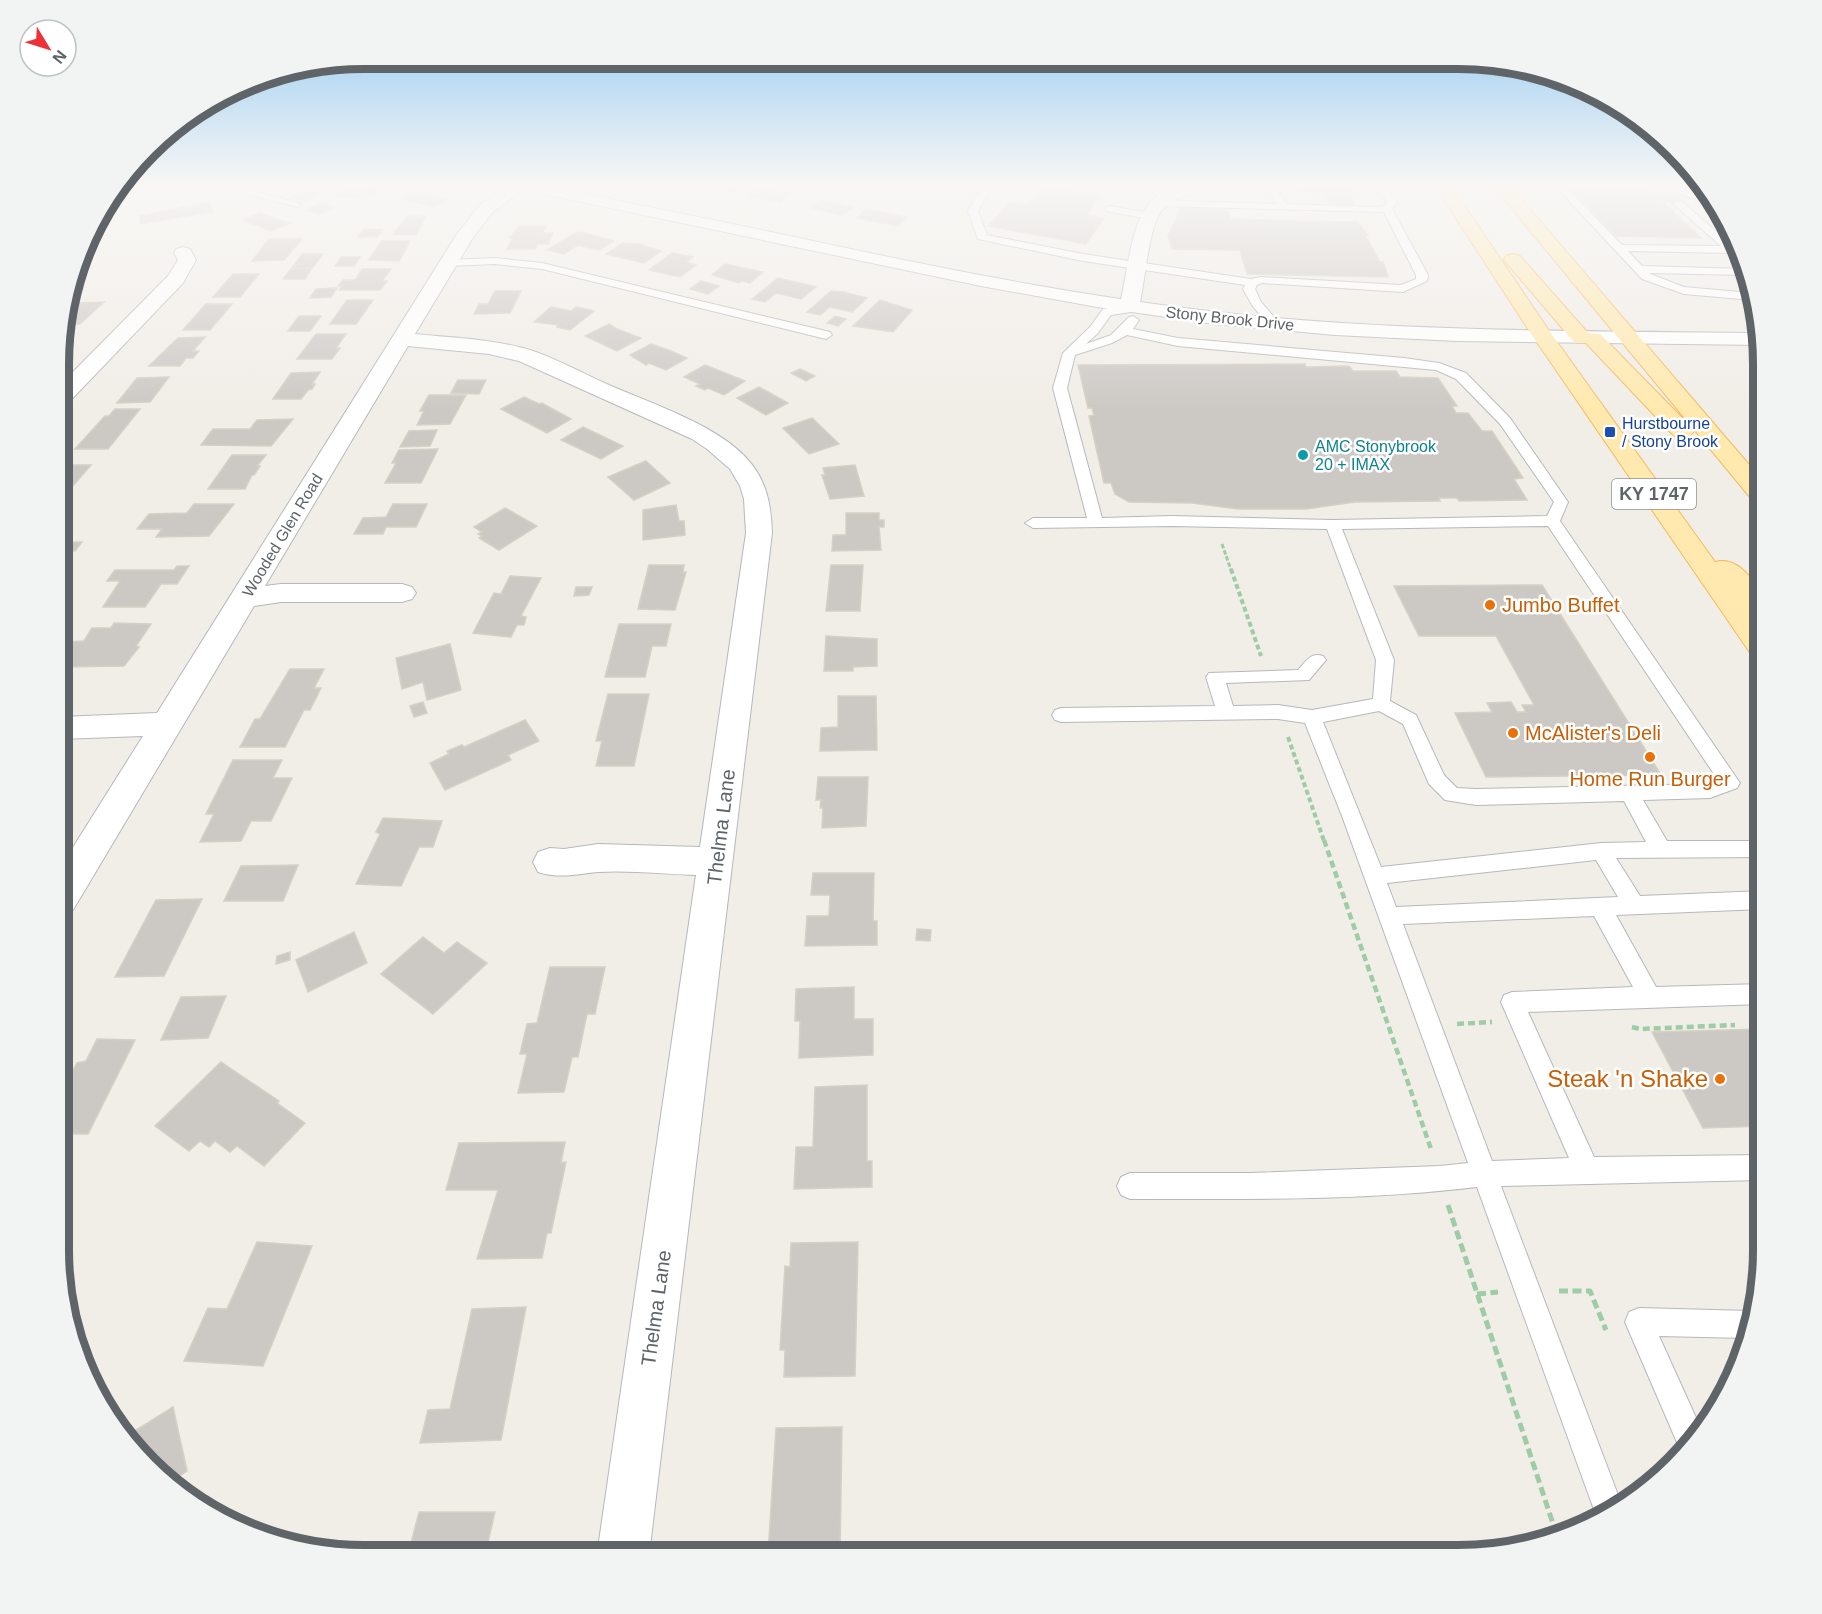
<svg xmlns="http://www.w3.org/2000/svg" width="1822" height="1614" viewBox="0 0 1822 1614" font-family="Helvetica,sans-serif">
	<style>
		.building { fill: #ccc9c5; stroke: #d6cfc5; stroke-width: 1.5 }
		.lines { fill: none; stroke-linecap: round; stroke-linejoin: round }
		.lane-casing { stroke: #b5b8bc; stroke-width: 2 }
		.street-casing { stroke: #b5b8bc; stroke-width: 2 }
		.secondary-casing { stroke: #b4b8bc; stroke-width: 2 }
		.primary-casing { stroke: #f4b95e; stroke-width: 2 }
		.path-far3 { stroke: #9ecca6; stroke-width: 3; stroke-dasharray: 4.5 2; stroke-linecap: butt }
		.path-far2 { stroke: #9ecca6; stroke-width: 4; stroke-dasharray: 5 3; stroke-linecap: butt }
		.path-far1 { stroke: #9ecca6; stroke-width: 4.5; stroke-dasharray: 7 4; stroke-linecap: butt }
		.path { stroke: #9ecca6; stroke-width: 5; stroke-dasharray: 9 4.5; stroke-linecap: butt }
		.lane { fill: #fff; fill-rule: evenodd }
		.street { fill: #fff; fill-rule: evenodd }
		.secondary { fill: #fff; fill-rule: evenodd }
		.primary { fill: #ffe9ae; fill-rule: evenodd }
		.transit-dot { fill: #1a4fb4; stroke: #fff; stroke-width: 2 }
		.culture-dot { fill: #0f9aa8; stroke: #fff; stroke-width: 2 }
		.food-dot { fill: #e8710a; stroke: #fff; stroke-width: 2 }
		.labels { text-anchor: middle; stroke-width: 5; stroke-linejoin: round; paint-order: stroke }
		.far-street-label { font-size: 16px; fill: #5f6468; stroke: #fff }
		.far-transit-label { font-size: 16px; fill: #164399; stroke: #fff; text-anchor: start }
		.far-culture-label { font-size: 16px; fill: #0d838f; stroke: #fff; text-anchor: start }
		.shield { fill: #fff; stroke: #8f9295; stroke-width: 1.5 }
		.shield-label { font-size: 18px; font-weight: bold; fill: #5f6468 }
		.food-label { font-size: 20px; fill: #c56008; stroke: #fff; text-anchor: start }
		.street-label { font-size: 20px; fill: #5f6468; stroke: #fff }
		.near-food-label { font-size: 24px; fill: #c56008; stroke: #fff; text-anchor: end }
		.rim { fill: none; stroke: #5f6468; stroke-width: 8 }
	</style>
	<rect width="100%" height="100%" fill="#f1eee8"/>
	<g class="building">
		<path d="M353,186L363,188L373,186L384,188L362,199L334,196Z"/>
		<path d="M704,186H748L734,193Z"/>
		<path d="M1044,186L1101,195L1086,215L1104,218L1086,244L988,226L1010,202L1027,205Z"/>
		<path d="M1296,186H1353L1357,193H1349L1357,208L1331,207L1323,193L1299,192Z"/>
		<path d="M760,187L791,193L780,202L747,196Z"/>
		<path d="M1571,189L1650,190L1654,194H1675L1686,203H1664L1701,238L1616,236Z"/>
		<path d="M306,190L321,194L305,201L291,197Z"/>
		<path d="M413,191L449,199L434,207L399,198Z"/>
		<path d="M115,193L123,199L105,207L113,211L98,215Z"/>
		<path d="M820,200L853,207L842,215L810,208Z"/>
		<path d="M209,202L213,212L141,224L139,216Z"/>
		<path d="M321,203L336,207L320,214L305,210Z"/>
		<path d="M1181,207L1227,209L1231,219L1358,222L1368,235H1365L1380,262H1383L1388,277L1247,274L1240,250L1172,249L1168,236Z"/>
		<path d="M866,209L907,217L898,226L856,218Z"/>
		<path d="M259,213L290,223L271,231L242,220Z"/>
		<path d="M408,216H426L416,235L393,234Z"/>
		<path d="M106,223L98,235H102L98,242H93L86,251L95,224Z"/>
		<path d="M519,226H546L542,233H553L548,244H537L535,249H507L513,238H510Z"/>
		<path d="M364,229L383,230L377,237H358Z"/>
		<path d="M577,232L585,233L614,241L599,250L578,245L564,254L547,250Z"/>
		<path d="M269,239H302L284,260L252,261Z"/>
		<path d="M382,241H410L399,261L369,260Z"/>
		<path d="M623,243L639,244L661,251L644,263L606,254Z"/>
		<path d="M672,253L693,257L686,262L696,265L680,277L649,270Z"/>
		<path d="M302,254H323L312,268H292Z"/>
		<path d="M341,257H360L354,266H335Z"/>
		<path d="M725,264L763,272L750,283L742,281L739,283L712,275Z"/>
		<path d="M312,268L305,279H283L291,269Z"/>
		<path d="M362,269H391L382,281H387L380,290H339L342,286H338L343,280H355Z"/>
		<path d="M233,274H259L240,297H213Z"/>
		<path d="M778,278L816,287L801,299L776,293L765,302L752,299Z"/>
		<path d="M701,281L719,286L708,294L690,289Z"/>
		<path d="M337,288L331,297L310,298L316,289Z"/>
		<path d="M495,291H521L510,313L474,314L479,304H488Z"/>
		<path d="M831,291L843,292L867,298L852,312L830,307L820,315L807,312Z"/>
		<path d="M347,300H373L356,324H330Z"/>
		<path d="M880,300L912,310L893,332L853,326Z"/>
		<path d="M104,302L80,324L61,325L65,314L75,303Z"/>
		<path d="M206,304H232L210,330H183Z"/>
		<path d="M551,307L571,311L576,307L594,311L570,330L557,327L559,325L534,322Z"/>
		<path d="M299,316H321L310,331H288Z"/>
		<path d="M835,316L846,319L838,326L827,323Z"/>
		<path d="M609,324L617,329L641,338L617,351L585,336Z"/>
		<path d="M316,334H346L336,348H340L332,359H297Z"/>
		<path d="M205,337L193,351H199L193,358H186L180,366H149L178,338Z"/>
		<path d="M651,344L671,351L687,358L666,370L649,363L646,365L630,355Z"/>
		<path d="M1305,364L1306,367L1349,366L1353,371H1396L1400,377L1438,378L1457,406H1452L1456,413H1468L1482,431H1492L1523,478L1514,479L1527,500L1459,501L1457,498H1439L1440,501L1355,502L1306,509H1238L1192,503L1129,502L1115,494L1111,483H1104L1089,416L1094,415L1092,408H1088L1078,365Z"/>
		<path d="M705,365L745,381L724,395L708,388L705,390L696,386L700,384L684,377Z"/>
		<path d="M800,369L815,376L806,381L791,373Z"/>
		<path d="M320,372L312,384H315L312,389L308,390L301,399H273L291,373Z"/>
		<path d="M169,377L150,402L117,403L137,378Z"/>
		<path d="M458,380H486L479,394L451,393Z"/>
		<path d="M759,387L788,403L766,415L737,398Z"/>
		<path d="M429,395H466L450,424L417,425L424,411H420Z"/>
		<path d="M524,397L539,404L542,403L571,419L547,433L501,409Z"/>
		<path d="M115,409H140L108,449H75L105,416H109Z"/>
		<path d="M812,418L839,444L809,454L783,428Z"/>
		<path d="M293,419L271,446L201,445L213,429H250L257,420Z"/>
		<path d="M583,427L623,446L601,459L561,440Z"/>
		<path d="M437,430L430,446L400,447L409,431Z"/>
		<path d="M438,449L421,483H385L396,463H392L399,450Z"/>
		<path d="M232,455H266L257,466H260L254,475H252L245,489H208Z"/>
		<path d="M646,461L670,483L634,500L608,477Z"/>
		<path d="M61,465H91L65,495H61Z"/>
		<path d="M855,465L864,496L830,499L822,475H825L823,468Z"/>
		<path d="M194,504H234L209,536L156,537L162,529H137L149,514L187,513Z"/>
		<path d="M393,504H427L416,527H386L383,534H354L363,518L386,517Z"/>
		<path d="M676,505L679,521H684L685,535L643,540V510Z"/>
		<path d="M505,508L537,526L499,550L479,538L482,536L478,534L482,532L474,527Z"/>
		<path d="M846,513H879V520H884V527H879L881,550L832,551L833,535H846Z"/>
		<path d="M72,542H82L75,551L64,550Z"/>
		<path d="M649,565H684L683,572H686L675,610L638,609Z"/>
		<path d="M831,565H863L860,611H826Z"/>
		<path d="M177,566H189L177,584H161L145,607H103L120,581H107L115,570H174Z"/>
		<path d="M510,576L541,578L521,616L526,617L524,625H517L511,637L473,633L494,593L501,594Z"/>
		<path d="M1542,585L1650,757L1661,775L1486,777L1455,713L1492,712L1487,703L1511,702L1517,712H1526L1522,705H1534L1496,636H1419L1394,586Z"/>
		<path d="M576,587H592L589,595L574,596Z"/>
		<path d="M114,623L151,624L136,646L139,647L124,666L60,667V647L64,642L84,641L92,628H111Z"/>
		<path d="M619,624H671L666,646H652L645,677H605Z"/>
		<path d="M826,636L877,639V666L853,667V671H824Z"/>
		<path d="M450,644L461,690L427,700L423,682L402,689L396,658Z"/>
		<path d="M290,669H324L314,688H321L310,710H304L285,747H240L255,719H260Z"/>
		<path d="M608,694H649L634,766H596L602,741H596Z"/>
		<path d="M838,696H876L877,750L820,751L821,728L838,727Z"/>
		<path d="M423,702L427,713L414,717L410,706Z"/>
		<path d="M525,720L539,741L508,755L511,760L445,790L430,763L449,754L447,751L462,745L464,747Z"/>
		<path d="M233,760H282L273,778H292L271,821H251L241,841L200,842L214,814H206Z"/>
		<path d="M818,777H868L866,826L822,828L823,808H820L821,800H816Z"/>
		<path d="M383,818L442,821L433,847H419L401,886L356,884L380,834L376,832Z"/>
		<path d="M298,865L283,901H224L241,866Z"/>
		<path d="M813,873H874L873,921H877V945L805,946L807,916H829L830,895H811Z"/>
		<path d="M202,899L164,976L115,977L156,900Z"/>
		<path d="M917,929L931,930L930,941L916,940Z"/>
		<path d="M354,932L367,963L308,992L296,960Z"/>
		<path d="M423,937L444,953L457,942L487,963L433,1014L381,974Z"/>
		<path d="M290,952V960L276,964L277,956Z"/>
		<path d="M550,967H605L595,1014H587L578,1057H572L564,1092L518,1093L527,1054H520L527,1024L537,1023Z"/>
		<path d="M854,987V1019H873V1055L799,1058L800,1021H795L796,989Z"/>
		<path d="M226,996L208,1038L161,1040L181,997Z"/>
		<path d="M1763,1029V1126L1703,1128L1652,1032Z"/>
		<path d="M97,1039L135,1040L88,1134H59L60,1095L77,1063L86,1061Z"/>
		<path d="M221,1062L279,1101L277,1103L305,1123L264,1166L237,1146L230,1152L215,1141L209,1147L200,1141L189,1151L155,1126Z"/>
		<path d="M867,1085V1161H872V1187L794,1189L796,1147H813L815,1087Z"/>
		<path d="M565,1142L561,1163L566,1162L551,1233H547L542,1258L477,1259L498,1190H446L459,1143Z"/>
		<path d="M257,1242L312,1246L263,1366L184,1361L208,1308L227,1309Z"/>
		<path d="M858,1242L855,1376L784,1377L785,1350H780L785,1266L790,1267L791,1243Z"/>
		<path d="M526,1307L501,1440L420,1443L428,1410L450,1409L472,1309Z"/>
		<path d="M173,1407L187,1471L169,1483L135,1452L125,1437Z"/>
		<path d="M842,1427L840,1555H768L776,1428Z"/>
		<path d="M419,1512H495L485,1555H408Z"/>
	</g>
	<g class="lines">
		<defs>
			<g id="lane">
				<path d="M217,186H233L302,204L297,207Z"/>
				<path d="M850,186H869L872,188L867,191Z"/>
				<path d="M982,186H992L978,211L987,235L1083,254L1251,279L1261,277L1401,285L1416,279V275L1384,212L1158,206L1153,203L1158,200L1276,204L1266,186H1276L1286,204L1377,207L1384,206L1387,203L1376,186H1386L1397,203L1392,209L1428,275L1427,281L1403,292L1262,283L1257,285L1255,289L1261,302L1280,324L1274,328L1270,327L1252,305L1243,289L1245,285L1083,261L978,239L968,211Z"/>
				<path d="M1128,186H1145L1179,195L1174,198Z"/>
				<path d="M1555,186H1565L1622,245L1721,246L1672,203L1681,201L1734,247H1740L1742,253L1734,255L1729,253L1628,251L1642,266L1745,269L1746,275L1648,273L1684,287L1751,293L1753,300L1684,294L1642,279Z"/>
				<path d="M1658,186C1676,184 1704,189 1714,206Z"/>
				<path d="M1110,206L1149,213L1154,216L1149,219L1106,211V207Z"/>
				<path d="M495,258L542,263L830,332L832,335L826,339L542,269L495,264L448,266L442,263L448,260Z"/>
				<path d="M1127,305L1133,309L1131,312L1111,315L1098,333L1086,344L1111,335L1129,317L1133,316L1139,320L1133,329L1178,338L1404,358L1439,363L1466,373L1510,418L1568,502L1560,521L1740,783L1737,788L1710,798L1643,800L1667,841H1763V857L1616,858L1640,896L1763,891V909L1616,915L1656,987L1763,984V1004L1528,1012L1594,1157L1763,1155V1180L1501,1186L1621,1503L1597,1518L1477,1187C1362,1201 1245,1199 1130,1199L1121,1195L1117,1186L1121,1177L1130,1173H1249L1440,1166L1468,1163L1342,816L1305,723L1278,719L1061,722L1055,720L1052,715L1055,710L1061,708L1215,706L1206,677L1209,673L1298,670C1306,661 1311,652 1323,656L1326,660L1309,680L1226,683L1233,706L1278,705L1312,710L1373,699L1376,660L1327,529L1172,526L1033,528L1025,523L1033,518H1087L1053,388L1063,353L1090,327L1103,309ZM1127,335L1178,346L1436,370L1456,379L1500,424L1554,502L1547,516L1333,520L1172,516L1102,518L1067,388L1075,355L1112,343ZM1548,526L1718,780L1709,784L1476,789L1457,788L1444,775L1416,715L1390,701L1394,660L1342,529ZM1379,711L1403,724L1429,784L1445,800L1476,805L1624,801L1646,842L1601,843L1381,867L1323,722ZM1596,860L1618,897L1396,907L1387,883ZM1594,916L1633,987L1512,992L1504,995L1501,1002L1569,1158L1492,1161L1403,924Z"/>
				<path d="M1639,1308L1751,1311L1746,1338L1659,1336L1702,1431L1682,1454L1625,1322L1629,1312Z"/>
			</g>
			<g id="street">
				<path d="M509,186H528L493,212L474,236L415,334C454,338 496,339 533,351C559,360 584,374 609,385C650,403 720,426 749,461C767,482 771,505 772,533L649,1555H597L696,875C664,874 630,870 598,872C576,874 559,879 538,872L533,862L538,852L550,848L564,849L598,844L700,847L746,533L744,499L740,486L730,469L707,449L692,439L519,361L489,354L408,346L265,586L281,584H402L412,587L416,593L412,599L402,602H281L254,606L73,910L60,914V868L143,736L60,739V717L157,713L457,234L481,204Z"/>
				<path d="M1180,186H1202L1200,190C1188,195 1171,199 1162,210C1148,228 1145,283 1139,307L1136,311H1122L1119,307C1128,276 1129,225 1151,201C1159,193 1170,189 1180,186Z"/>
				<path d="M183,247L190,249L196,260L183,283L69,402L61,404V384L168,276L178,260L174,253L176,249Z"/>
			</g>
			<path id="secondary" d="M523,186H551C629,204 707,218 785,235C947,270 1110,303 1275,318C1437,332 1599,331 1760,333L1763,345L1457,341L1335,335L1215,324L1097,307L981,286L525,190Z"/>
			<g id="primary">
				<path d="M1435,186H1451L1552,335L1715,562C1737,556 1749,577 1763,591V616L1753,614L1749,609L1763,629V660L1753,657L1534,338Z"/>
				<path d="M1493,186H1510L1763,481V504L1754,502Z"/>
				<path d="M1513,254L1520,256L1588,333L1600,334L1690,426L1694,431L1690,436L1682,438L1674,436L1586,343L1574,342L1504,260L1506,256Z"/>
			</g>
		</defs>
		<use href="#lane" class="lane-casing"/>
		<use href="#street" class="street-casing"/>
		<use href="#secondary" class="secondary-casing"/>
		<use href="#primary" class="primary-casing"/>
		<path class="path-far3" d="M1222,544L1231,570"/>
		<g class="path-far2">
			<path d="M1231,569L1261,656"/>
			<path d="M1288,737L1324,841"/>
		</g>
		<g class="path-far1">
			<path d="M1324,840L1431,1149"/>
			<path d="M1457,1024L1492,1022"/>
			<path d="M1632,1027L1640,1029L1735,1025"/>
		</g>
		<g class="path">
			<path d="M1448,1205L1557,1536"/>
			<path d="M1559,1291H1590L1606,1330"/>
			<path d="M1477,1294L1498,1292"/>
		</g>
		<use href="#lane" class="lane"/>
		<use href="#street" class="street"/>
		<use href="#secondary" class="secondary"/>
		<use href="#primary" class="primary"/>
	</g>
	<linearGradient id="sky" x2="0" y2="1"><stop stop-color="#8fc7f1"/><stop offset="0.45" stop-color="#f9f7f5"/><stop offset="1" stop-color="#f9f7f5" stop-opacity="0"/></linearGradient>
	<rect width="1822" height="412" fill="url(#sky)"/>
	<rect class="transit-dot" x="1604" y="426" width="12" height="12" rx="3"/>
	<circle class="culture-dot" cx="1303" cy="455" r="6"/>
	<g class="food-dot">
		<circle cx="1490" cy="605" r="6"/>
		<circle cx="1513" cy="733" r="6"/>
		<circle cx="1650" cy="757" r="6"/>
		<circle cx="1720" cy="1079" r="6"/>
	</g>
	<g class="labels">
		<g class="far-street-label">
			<text transform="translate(1230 318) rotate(6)" y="6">Stony Brook Drive</text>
			<text transform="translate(282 535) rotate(-59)" y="6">Wooded Glen Road</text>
		</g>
		<g class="far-transit-label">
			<text x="1622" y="429">Hurstbourne<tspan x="1622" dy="18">/ Stony Brook</tspan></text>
		</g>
		<g class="far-culture-label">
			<text x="1315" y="452">AMC Stonybrook<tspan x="1315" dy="18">20 + IMAX</tspan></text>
		</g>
		<rect class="shield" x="1612" y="479" width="84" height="30" rx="4.5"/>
		<g class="shield-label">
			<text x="1654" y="500">KY 1747</text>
		</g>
		<g class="food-label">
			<text x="1502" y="612">Jumbo Buffet</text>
			<text x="1525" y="740">McAlister's Deli</text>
			<text x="1650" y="786" text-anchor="middle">Home Run Burger</text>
		</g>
		<g class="street-label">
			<text transform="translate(721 827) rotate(-83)" y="7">Thelma Lane</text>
			<text transform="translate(656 1308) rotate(-82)" y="7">Thelma Lane</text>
		</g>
		<g class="near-food-label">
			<text x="1708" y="1087">Steak 'n Shake</text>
		</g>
	</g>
	<path d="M0 0H1822V1614H0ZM364 69H1458A295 295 0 0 1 1753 364V1250A295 295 0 0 1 1458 1545H364A295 295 0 0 1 69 1250V364A295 295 0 0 1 364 69Z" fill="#f2f3f3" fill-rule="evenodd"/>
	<path class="rim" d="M364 69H1458A295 295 0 0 1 1753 364V1250A295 295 0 0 1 1458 1545H364A295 295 0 0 1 69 1250V364A295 295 0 0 1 364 69Z"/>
	<g transform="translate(48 48) rotate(128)"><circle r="28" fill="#ffffff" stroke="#bfc1c3" stroke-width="1.5"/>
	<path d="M0-4.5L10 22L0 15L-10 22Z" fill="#ec3238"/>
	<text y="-9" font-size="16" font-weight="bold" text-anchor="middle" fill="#5f6468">N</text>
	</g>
</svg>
